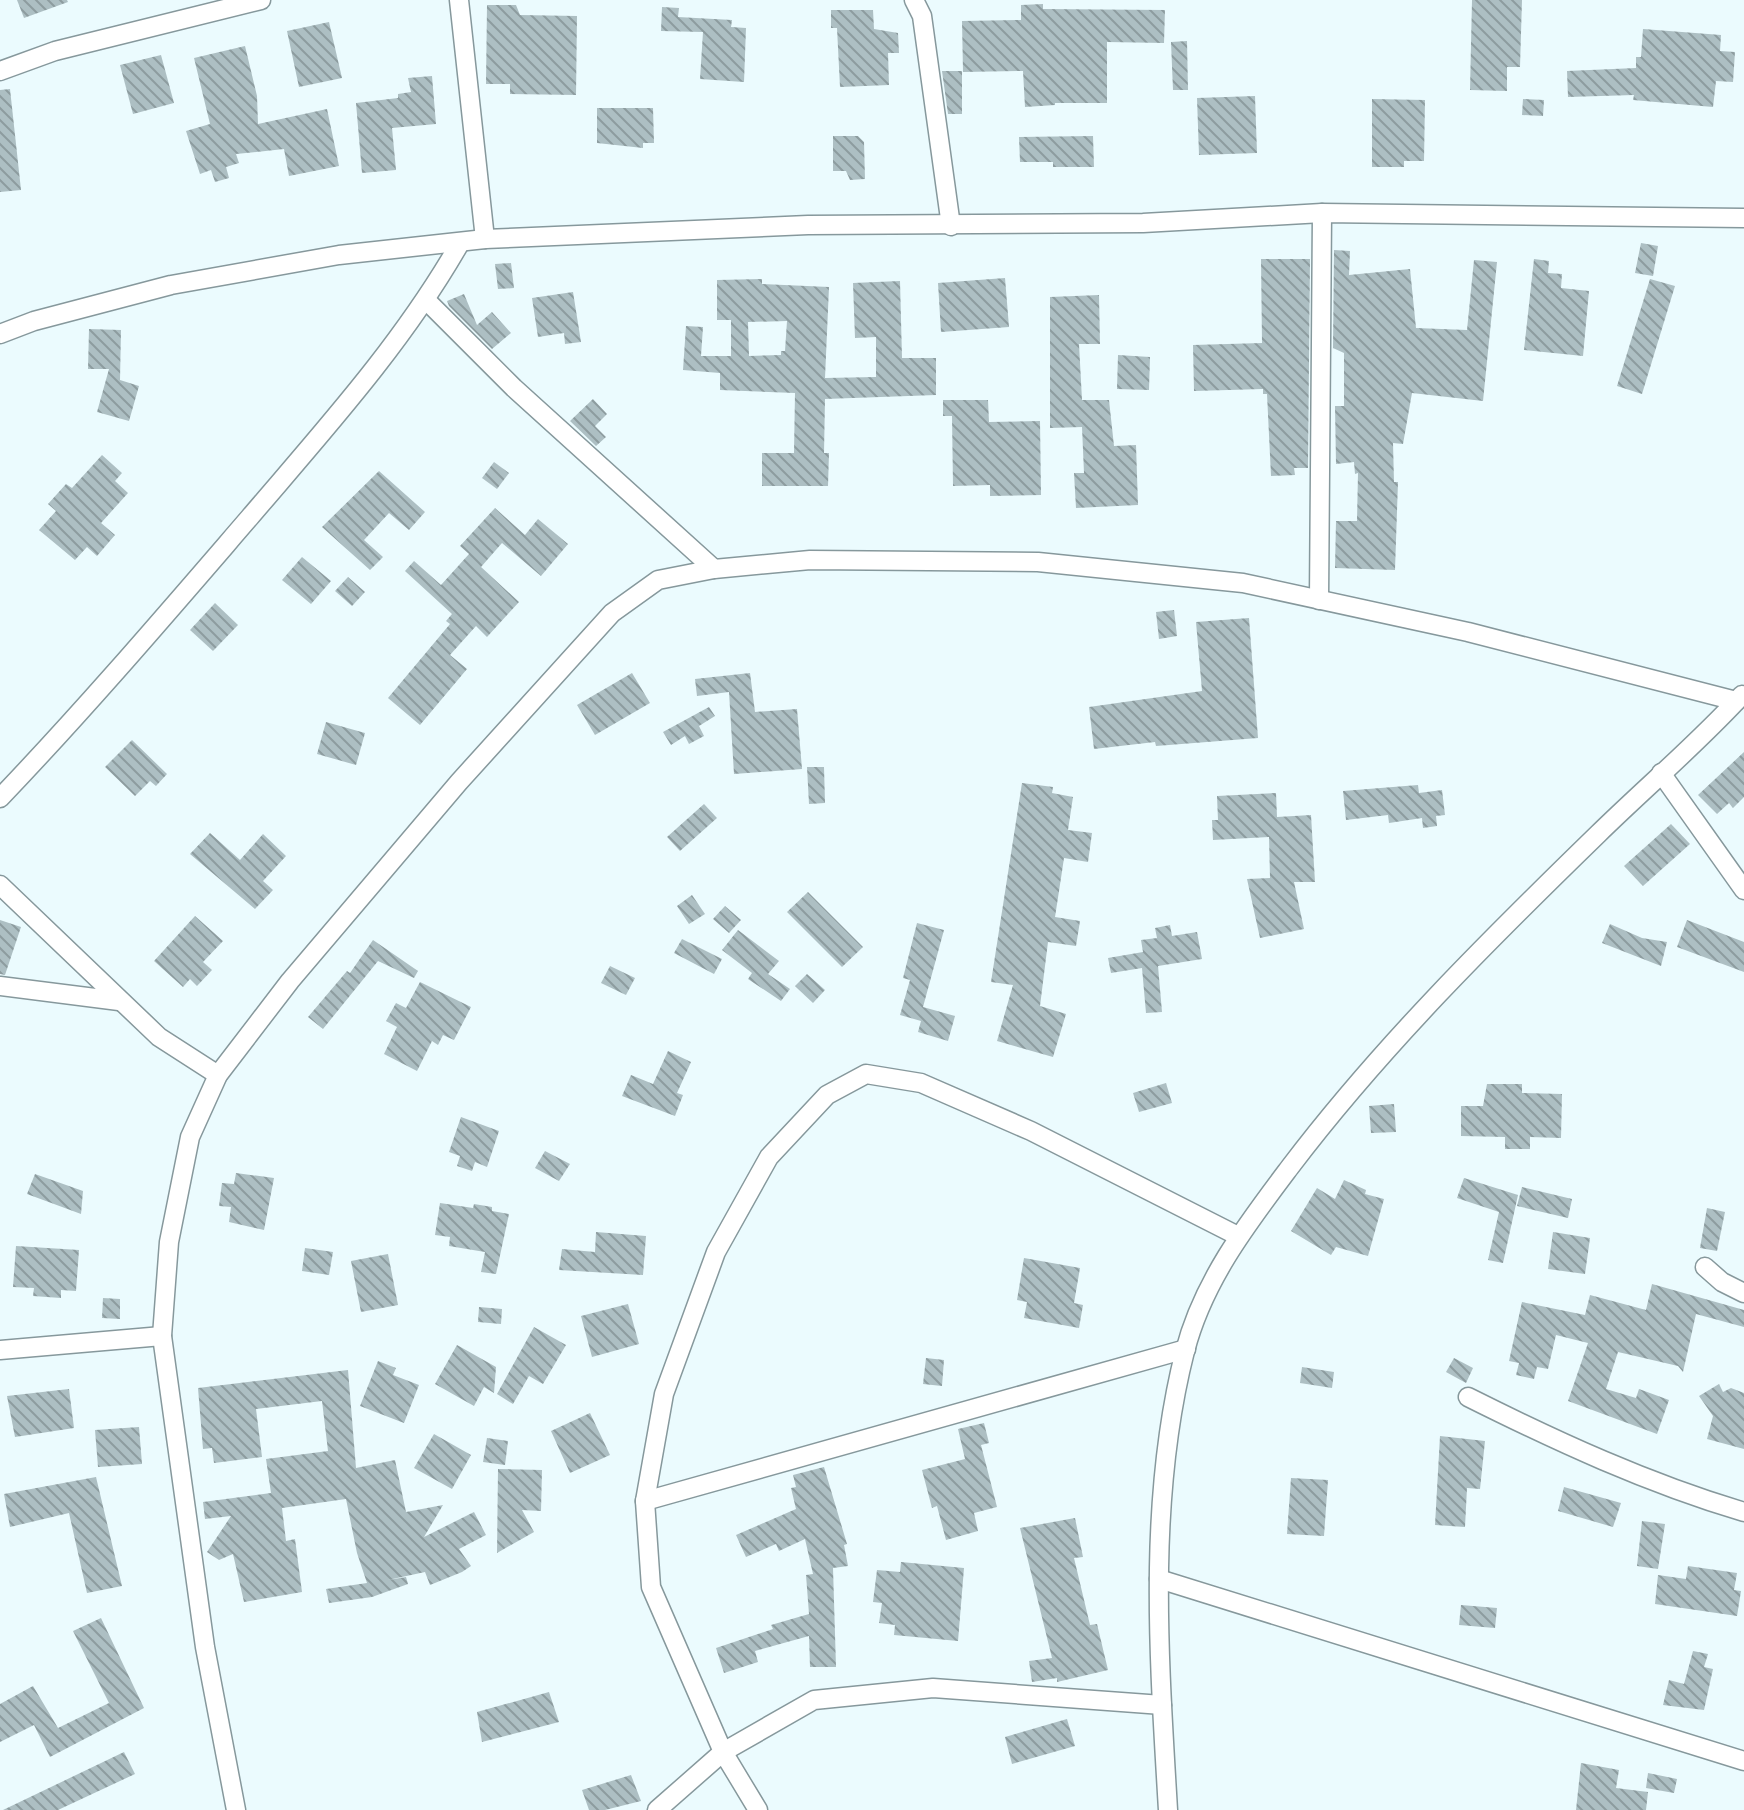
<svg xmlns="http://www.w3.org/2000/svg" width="1744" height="1810" viewBox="0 0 1744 1810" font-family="Karla,sans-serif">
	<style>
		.building { fill: url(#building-back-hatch); fill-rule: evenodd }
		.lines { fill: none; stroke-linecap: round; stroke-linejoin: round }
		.street-casing { stroke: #86989c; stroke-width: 21 }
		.street { stroke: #fff; stroke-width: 18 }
	</style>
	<defs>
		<pattern id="building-back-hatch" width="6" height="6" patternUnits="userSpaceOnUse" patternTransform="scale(2)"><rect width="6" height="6" fill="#adbfc3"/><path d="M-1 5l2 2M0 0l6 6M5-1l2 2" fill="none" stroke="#8d9c9f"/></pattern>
	</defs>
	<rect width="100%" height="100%" fill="#ebfbfe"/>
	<g class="building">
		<path d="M17,0H67L68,2L24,18Z"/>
		<path d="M1472,0H1522L1520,67H1507V91L1470,90Z"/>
		<path d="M1043,4V9L1165,10L1164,43L1107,42V103H1055V105L1025,107L1023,71L963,72L962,21L1021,20V5Z"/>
		<path d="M487,5H516L520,15L577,16L576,95L510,94V84H486Z"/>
		<path d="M662,7L679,8L678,17L732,20L731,27L746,28L744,82L700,79L703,32L661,31Z"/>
		<path d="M831,10H873L874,29L898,33L899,53H888L889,85L840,87L837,28H831Z"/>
		<path d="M329,22L342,78L299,87L287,31Z"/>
		<path d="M1643,29L1721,35L1720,51L1735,52L1733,82L1716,81L1713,107L1633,100L1634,95L1568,97L1567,71L1636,68V57H1641Z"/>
		<path d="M1187,41L1188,90H1173L1171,42Z"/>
		<path d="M245,46L257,96L258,124L327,109L339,166L289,176L284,149L236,154L239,163L226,167L229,178L215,182L211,170L200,174L186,131L210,124L194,58Z"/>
		<path d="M161,55L174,103L133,114L120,65Z"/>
		<path d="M942,71H962V114H948Z"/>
		<path d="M432,76L436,124L392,128L396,170L362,173L356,103L398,98V94L411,92L408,78Z"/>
		<path d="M10,89L21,190L0,192V90Z"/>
		<path d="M1255,96L1257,153L1199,155L1197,98Z"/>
		<path d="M1372,99L1425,100L1424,161H1404V167H1372Z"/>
		<path d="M1523,99L1544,100L1543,116L1522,115Z"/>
		<path d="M597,108H653L654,143H643V148L597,143Z"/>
		<path d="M833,136H858L864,142L865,179L850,180L846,171H833Z"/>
		<path d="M1093,136L1094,167H1053V162H1020L1019,137Z"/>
		<path d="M1641,243L1658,246L1653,276L1635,273Z"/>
		<path d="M1334,250L1350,251L1349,275L1410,269L1416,328L1467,330L1474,260L1497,262L1483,401L1412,393L1403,444L1393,443L1394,482H1398L1395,570L1335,568L1336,521H1357L1358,473L1355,474L1354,462L1336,464L1335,406H1344V353L1333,348Z"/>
		<path d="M1261,259H1310L1308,468H1294L1295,475L1271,476L1267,394H1263V389L1194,391L1193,345L1262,343Z"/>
		<path d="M1534,259L1549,261L1548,273L1562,274L1561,288L1589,291L1583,356L1524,350Z"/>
		<path d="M511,263L514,288L498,289L495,264Z"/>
		<path d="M1005,278L1009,327L941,332L938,283Z"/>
		<path d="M762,279V284L829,287L825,378L876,377V337L855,338L853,283L900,281L902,358H936V395L825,399L824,453H829L828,486H762V453H794L795,393L720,390V373L683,370L686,326L703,327L701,356H731V320H717V280ZM787,321L785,351H781V355L749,356L748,322Z"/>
		<path d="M1650,279L1675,286L1642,394L1617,386Z"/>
		<path d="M573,292L581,342L565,344L564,333L538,337L532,298Z"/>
		<path d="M464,294L477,325L492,312L511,333L492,349L449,306L447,301Z"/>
		<path d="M1099,295L1100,344H1079L1082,400H1109L1114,446L1136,445L1138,505L1076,508L1074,473H1084L1082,427L1050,428V297Z"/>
		<path d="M89,329L121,330L120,380L139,386L129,421L97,412L109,369H88Z"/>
		<path d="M1118,355L1150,357L1149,390L1117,389Z"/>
		<path d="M593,399L607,414L595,426L606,437L596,446L570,421Z"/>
		<path d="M943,400H988L989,422L1040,421L1041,495L990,496V485L953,486L952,416H943Z"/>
		<path d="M102,455L122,473L115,481L128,493L101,523L115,535L97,556L87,547L75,560L39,530L56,511L48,504L66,484L72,488Z"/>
		<path d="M494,462L509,473L497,489L482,478Z"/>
		<path d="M379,471L425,512L409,530L389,513L364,540L383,557L370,570L322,527Z"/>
		<path d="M495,508L525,535L538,519L568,544L541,576L502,543L481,567L519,602L487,637L476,626L450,655L467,669L420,725L388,698L450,624L446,621L452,614L405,571L414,561L441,585L469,554L460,546Z"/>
		<path d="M302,557L331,581L311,604L282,580Z"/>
		<path d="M348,577L365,592L352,606L335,591Z"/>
		<path d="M215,603L238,625L213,651L190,630Z"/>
		<path d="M1174,610L1177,636L1159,639L1156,612Z"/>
		<path d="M1249,618L1258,738L1156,746L1155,742L1094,749L1089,707L1202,691L1196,622Z"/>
		<path d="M632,673L650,703L595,735L577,705Z"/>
		<path d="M750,673L755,712L797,709L802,769L734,774L729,692L697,696L695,679Z"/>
		<path d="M709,707L715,716L699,726L704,736L689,744L685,736L671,745L663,732Z"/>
		<path d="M326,722L365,733L356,765L317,754Z"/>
		<path d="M132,740L167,774L156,786L150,781L135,796L105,767Z"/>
		<path d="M1744,752V797L1733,808L1729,803L1717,814L1698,795Z"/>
		<path d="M807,767H824L825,803L809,804Z"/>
		<path d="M1022,783L1053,787L1052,793L1073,797L1068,830L1092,833L1088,862L1064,858L1061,878L1055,917L1080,921L1076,946L1048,942L1040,1006L1066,1014L1053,1057L997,1041L1013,985L991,982Z"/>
		<path d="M1418,785L1419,793L1442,790L1445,815L1436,816L1437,826L1423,828L1422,818L1389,823L1388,815L1346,820L1343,791Z"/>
		<path d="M1276,793L1277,817L1311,815L1315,882H1294L1304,929L1260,938L1247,879L1270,878L1269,837L1213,840L1212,820H1218L1217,796Z"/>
		<path d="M704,804L717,818L680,851L667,837Z"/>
		<path d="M1671,824L1690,844L1643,886L1624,866Z"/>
		<path d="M210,833L240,860L263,834L286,856L263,881L273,890L255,909L190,854Z"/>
		<path d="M808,892L863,947L842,967L787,912Z"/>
		<path d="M692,895L705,914L689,924L677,906Z"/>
		<path d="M725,906L741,920L729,933L713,919Z"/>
		<path d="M195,916L223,941L203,962L212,970L197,986L190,979L183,987L154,961Z"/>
		<path d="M0,920L21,927L5,975L0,974Z"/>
		<path d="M1687,920L1744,942V972L1677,947Z"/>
		<path d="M917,923L944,930L923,1007L955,1016L948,1041L918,1032L921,1021L900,1015L910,980L903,978Z"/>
		<path d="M1610,924L1642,938L1667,942L1661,966L1602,943Z"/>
		<path d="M1170,925L1172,936L1197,932L1202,959L1158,966L1162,1012L1146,1013L1142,968L1111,973L1108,958L1143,952L1141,940L1157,938L1155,928Z"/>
		<path d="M738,930L779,961L768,974L790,989L781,1001L748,979L752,973L722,950Z"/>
		<path d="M682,939L722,959L714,974L674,953Z"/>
		<path d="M373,940L418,971L414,978L378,961L323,1029L308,1017L347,971L350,973Z"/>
		<path d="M610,966L635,978L626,995L601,983Z"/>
		<path d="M807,974L825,990L813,1003L795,986Z"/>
		<path d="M420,982L471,1007L454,1040L443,1035L438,1045L432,1041L417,1071L384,1054L397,1027L386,1021L396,1003L406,1008Z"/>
		<path d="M668,1051L691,1062L677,1093L683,1095L675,1116L622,1096L631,1075L653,1084Z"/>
		<path d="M1166,1083L1172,1103L1139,1112L1133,1093Z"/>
		<path d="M1487,1084H1522V1093L1562,1094L1561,1138L1530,1137V1149H1505V1137L1461,1136V1106H1483Z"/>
		<path d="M1394,1104L1396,1132L1371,1133L1369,1106Z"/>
		<path d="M461,1117L499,1131L487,1167L475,1162L472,1171L457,1166L460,1156L449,1152Z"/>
		<path d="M545,1151L570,1164L559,1181L535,1168Z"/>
		<path d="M236,1173L274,1178L264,1230L229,1222L231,1207L219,1206L222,1183L234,1184Z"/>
		<path d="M35,1174L83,1191L81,1214L27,1194Z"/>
		<path d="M1464,1178L1518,1195L1503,1263L1488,1260L1499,1212L1457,1198Z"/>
		<path d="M1344,1180L1366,1190L1365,1194L1384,1199L1368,1256L1336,1247L1331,1255L1291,1231L1317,1188L1335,1199Z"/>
		<path d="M1522,1187L1572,1199L1568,1218L1517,1206Z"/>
		<path d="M440,1203L473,1208L474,1204L492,1207V1211L509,1214L496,1274L481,1272L485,1252L449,1246L450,1237L435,1235Z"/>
		<path d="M1707,1208L1725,1212L1717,1251L1700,1248Z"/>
		<path d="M596,1232L646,1236L643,1275L559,1270L562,1249L595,1252Z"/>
		<path d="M1553,1232L1590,1238L1585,1274L1548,1269Z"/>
		<path d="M16,1246L79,1250L76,1291L61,1290V1298L33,1296L34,1288L13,1287Z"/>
		<path d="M305,1248L333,1252L329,1275L302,1271Z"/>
		<path d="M388,1254L398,1305L361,1312L351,1261Z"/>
		<path d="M1024,1258L1080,1268L1074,1303L1083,1305L1079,1328L1024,1318L1027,1302L1017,1300Z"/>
		<path d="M1652,1284L1744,1310V1327L1696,1314L1683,1372L1678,1366L1618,1352L1606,1389L1636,1398L1639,1389L1669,1400L1657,1434L1568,1401L1588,1343L1556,1335L1548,1369L1537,1367L1534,1379L1516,1375L1519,1363L1509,1361L1522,1302L1585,1315L1590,1295L1646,1310Z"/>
		<path d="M103,1298L120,1299V1319L102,1318Z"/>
		<path d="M628,1304L639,1344L592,1357L581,1316Z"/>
		<path d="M479,1307L502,1309L501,1324L478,1322Z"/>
		<path d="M534,1327L566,1345L543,1384L529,1376L513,1404L497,1394Z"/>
		<path d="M457,1345L496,1367L494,1393L484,1387L474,1406L435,1384Z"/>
		<path d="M926,1358L944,1360L942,1386L923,1384Z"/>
		<path d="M1454,1358L1473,1368L1466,1383L1446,1372Z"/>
		<path d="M378,1361L396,1368L393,1375L419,1385L404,1423L360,1406Z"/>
		<path d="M1302,1367L1334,1372L1332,1388L1300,1383Z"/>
		<path d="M348,1370L356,1468L395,1460L406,1512L443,1505L424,1537L474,1512L486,1535L459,1549L471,1566L462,1572L430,1585L425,1572L388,1580L406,1577L408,1584L372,1597L329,1603L326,1589L367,1583L357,1553L346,1499L282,1508L286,1541L295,1539L302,1592L244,1602L233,1554L219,1560L207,1552L231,1516L205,1519L203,1502L271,1493L266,1459L328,1451L322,1401L256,1409L262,1457L214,1463L212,1448L203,1449L198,1388Z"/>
		<path d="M1719,1384L1723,1392L1731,1388L1744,1393V1449L1707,1439L1713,1416L1699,1396Z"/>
		<path d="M69,1389L74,1428L15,1437L7,1396Z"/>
		<path d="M590,1413L610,1455L570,1473L551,1431Z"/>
		<path d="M984,1423L989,1443L981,1445L997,1507L974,1513L978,1531L946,1540L937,1506L932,1508L922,1470L965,1459L958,1429Z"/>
		<path d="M139,1427L142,1464L98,1467L95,1430Z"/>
		<path d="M434,1434L471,1455L452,1489L414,1468Z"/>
		<path d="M1440,1436L1485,1441L1480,1489L1467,1488L1465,1527L1435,1525Z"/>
		<path d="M487,1438L508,1441L505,1465L483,1462Z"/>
		<path d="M824,1467L847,1544L844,1545L848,1566L833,1568L836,1667H810L809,1636L755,1651L758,1662L724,1673L716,1648L773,1629L771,1625L809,1614L806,1575L813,1574L805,1539L779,1551L776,1544L746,1557L736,1535L796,1509L791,1488L796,1487L793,1475Z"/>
		<path d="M498,1469L542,1470L541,1511L522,1510L534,1532L497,1553Z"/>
		<path d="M96,1477L122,1586L87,1593L69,1513L10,1527L4,1494Z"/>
		<path d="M1291,1478L1328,1480L1324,1536L1287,1534Z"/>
		<path d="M1564,1487L1621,1503L1613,1527L1558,1511Z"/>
		<path d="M1075,1518L1083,1557L1074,1558L1090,1625L1097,1624L1108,1670L1057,1682V1678L1032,1682L1029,1661L1052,1658L1020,1528Z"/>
		<path d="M1642,1521L1665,1524L1658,1569L1637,1566Z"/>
		<path d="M901,1562L964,1568L958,1641L894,1635L895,1625L879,1623L882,1603L873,1602L877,1570L900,1572Z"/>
		<path d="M1688,1566L1737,1573L1734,1590L1741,1591L1737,1616L1655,1604L1658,1575L1686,1579Z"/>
		<path d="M1461,1605L1497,1608L1495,1628L1459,1625Z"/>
		<path d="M101,1618L144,1708L50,1757L34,1725L0,1742V1704L33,1686L58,1728L109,1703L73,1631Z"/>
		<path d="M1693,1651L1708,1654L1704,1667L1713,1669L1704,1710L1663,1705L1669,1680L1684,1684Z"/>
		<path d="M549,1692L559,1722L482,1742L477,1712Z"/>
		<path d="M1067,1719L1075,1746L1012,1764L1005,1737Z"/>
		<path d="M124,1752L135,1774L58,1810H3Z"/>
		<path d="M1581,1763L1619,1770L1616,1788L1648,1792L1646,1810H1576Z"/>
		<path d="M1648,1773L1677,1779L1674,1793L1646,1788Z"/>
		<path d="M631,1775L641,1801L605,1810H589L582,1790Z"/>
	</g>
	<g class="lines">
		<defs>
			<g id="street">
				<path d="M459,0L485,239"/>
				<path d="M914,0L922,16L951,226"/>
				<path d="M0,71L55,51L261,0"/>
				<path d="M427,301L514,388L714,569"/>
				<path d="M0,334L34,321L171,285L339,255L485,239L808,225L1143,223L1322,213L1744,218"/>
				<path d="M1319,600L1322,213"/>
				<path d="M1661,773L1744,890"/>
				<path d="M0,798C87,707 168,612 250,517C325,429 403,343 460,243"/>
				<path d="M0,885L159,1037L218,1075"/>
				<path d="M0,986L119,1001"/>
				<path d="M1705,1267L1722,1282L1744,1293"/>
				<path d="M0,1350L162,1336"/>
				<path d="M1468,1397C1558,1442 1647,1483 1744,1512"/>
				<path d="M645,1501L1186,1349"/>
				<path d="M1159,1579L1744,1761"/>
				<path d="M236,1810L205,1647L162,1336L169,1242L190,1137L218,1075L290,981L459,782L612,613L658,580L714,569L810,560L1038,562L1243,583L1468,632L1736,701"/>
				<path d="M657,1810L723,1752L814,1700L933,1688L1162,1705"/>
				<path d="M758,1810L723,1752L651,1587L645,1501L664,1394L716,1252L769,1157L827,1095L866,1074L921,1083L1031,1131L1238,1236"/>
				<path d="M1168,1810C1159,1658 1147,1500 1185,1351C1203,1281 1247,1224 1290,1167C1381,1047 1490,939 1598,834C1646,787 1697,744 1742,695"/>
			</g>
		</defs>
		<use href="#street" class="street-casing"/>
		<use href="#street" class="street"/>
	</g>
</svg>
